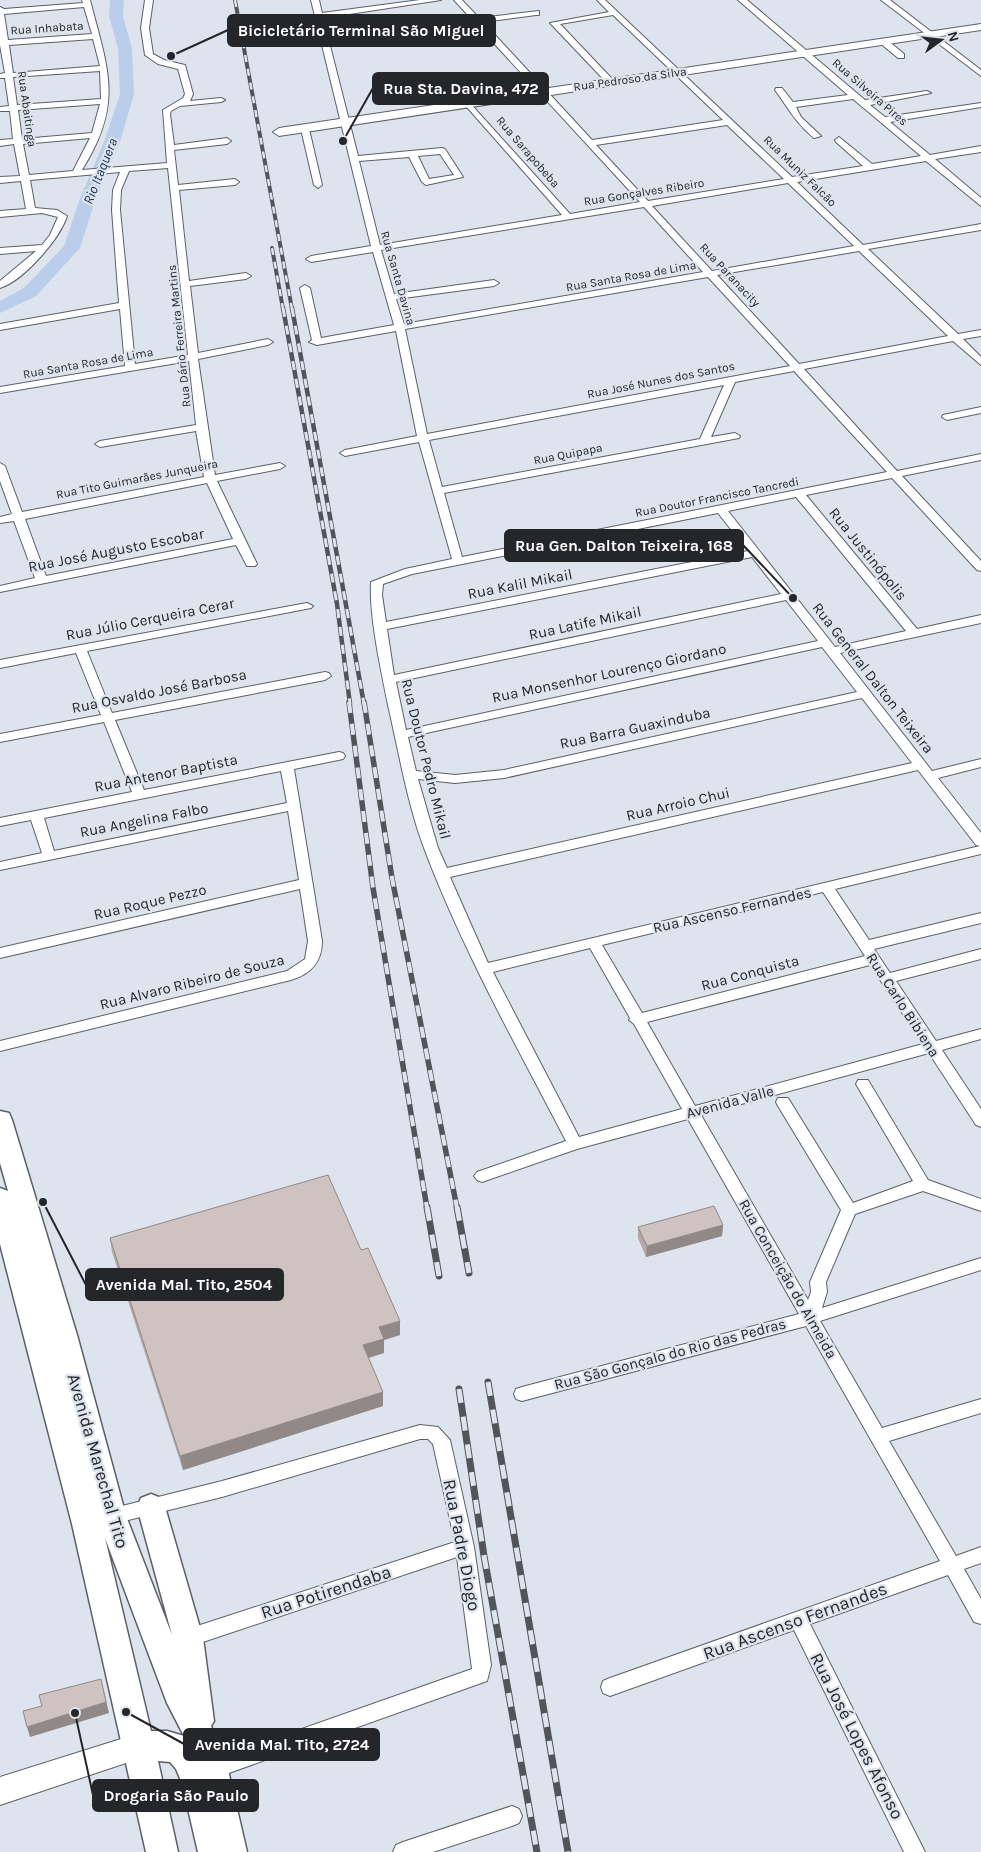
<svg xmlns="http://www.w3.org/2000/svg" width="981" height="1852" viewBox="0 0 981 1852" font-family="Karla,sans-serif">
	<style>
		.lines { fill: none; stroke-linecap: round; stroke-linejoin: round }
		.river { fill: #baceeb; fill-rule: evenodd }
		.street-casing { stroke: #5b6068; stroke-width: 2 }
		.secondary-casing { stroke: #5b6068; stroke-width: 2 }
		.primary-casing { stroke: #5b6068; stroke-width: 3 }
		.street { fill: #fff; fill-rule: evenodd }
		.secondary { fill: #fff; fill-rule: evenodd }
		.primary { fill: #fff; fill-rule: evenodd }
		.rail-far3-casing { stroke: #515458; stroke-width: 4 }
		.rail-far2-casing { stroke: #515458; stroke-width: 4.5 }
		.rail-far1-casing { stroke: #515458; stroke-width: 5.5 }
		.rail-casing { stroke: #515458; stroke-width: 7 }
		.rail-far3 { stroke: #dee4ed; stroke-width: 2.5; stroke-dasharray: 7; stroke-linecap: butt }
		.rail-far2 { stroke: #dee4ed; stroke-width: 3; stroke-dasharray: 9; stroke-linecap: butt }
		.rail-far1 { stroke: #dee4ed; stroke-width: 4; stroke-dasharray: 11; stroke-linecap: butt }
		.rail { stroke: #dee4ed; stroke-width: 5; stroke-dasharray: 14; stroke-linecap: butt }
		.wall { fill: #b2a8a7 }
		.shaded-wall { fill: #918888 }
		.building { fill: #cfc3c2; stroke: #918888 }
		.labels { text-anchor: middle; stroke-width: 4.5; stroke-linejoin: round; paint-order: stroke }
		.far-street-label { font-size: 12px; fill: #242629; stroke: #dee4ed }
		.far-water-label { font-size: 14px; font-style: italic; fill: #153056; stroke: #dee4ed }
		.street-label { font-size: 15px; fill: #242629; stroke: #dee4ed }
		.near-street-label { font-size: 18px; fill: #242629; stroke: #dee4ed }
		.leader { fill: none; stroke: #242629; stroke-width: 2 }
		.callout-dot { fill: #242629; stroke: #dee4ed; stroke-width: 2 }
		.callout { fill: #242629; stroke: #242629; stroke-width: 2 }
		.callout-label { font-size: 16px; text-anchor: middle; font-weight: bold; fill: #fff }
	</style>
	<rect width="100%" height="100%" fill="#dee4ed"/>
	<g class="lines">
		<path class="river" d="M110,0H124L123,16L132,49L134,94L120,142L96,198L80,248L36,296L0,313V301L24,288L64,246L80,198L104,142L120,94L118,49L109,16Z"/>
		<defs>
			<g id="street">
				<path d="M82,0H90C108,70 124,103 82,170L167,163L163,110L183,98L185,94L178,69L158,64L145,55L141,28L145,0H153L149,28L153,54L164,60L185,65L193,94L190,101L221,98L225,100L221,102L180,106L171,111L170,114L174,145L227,138L231,141L227,144L174,150L178,185L235,179L239,182L235,185L179,190L189,281L246,273L251,276L246,279L190,286L198,353L268,339L273,342L268,345L198,359L215,475L280,463L285,466L280,469L217,481L257,564L255,566H247L236,545L0,592V586L35,578L14,521L0,523V517L12,514L0,481V463L5,466L22,512L204,477L196,431L100,447L95,444L100,441L196,425L189,361L0,393V387L125,366L120,309L0,330V324L119,303L112,210L113,190L120,172L30,180L35,208L57,210L67,216C60,239 23,281 0,288V281L36,251L0,254V248L42,245L50,235L58,217L42,213L0,217V211L26,209L21,181L0,183V177L20,176L14,144L0,146V140L13,139L10,111H0V107L9,106L5,78H0V74L5,73L0,45V7L4,9L83,3ZM84,7L92,34L8,40L4,14ZM93,39L100,66L13,73L9,45ZM100,71L101,99L17,105L13,77ZM100,104L92,133L22,139L18,110ZM90,138L73,171L29,175L23,144ZM168,168L188,355L135,364L120,210L121,190L129,171ZM207,483L233,539L46,576L25,519Z"/>
				<path d="M311,0H319L322,13L420,0H441L323,18L358,156L442,148L445,149L463,177L426,185L422,182L409,157L359,161L380,245L562,215L465,105L464,103L468,101L570,214L640,202L454,0H462L479,18L539,11V15H536L483,22L592,140L723,120L613,15L560,24L615,82L608,84L550,23L609,12L597,0H605L792,177L863,166L836,142L835,140L839,137L872,164L921,156L853,99L796,107L801,117L821,136L814,138C795,122 789,109 775,90L776,88H782L793,102L848,95L738,0H747L865,100L927,91L931,93L870,105L885,117L981,103V107L890,122L930,155L981,146V152L935,159L981,198V206L926,161L797,182L863,245L981,224V230L868,249L958,334L981,330V336L963,339L981,357V365L953,341L804,369L897,471L981,454V460L902,476L981,561V571L977,570L892,478L806,495L917,629L981,615V623L840,653L932,771L981,759V767L938,778L981,833V854L835,889L869,940L981,913V923L874,949L890,973L981,949V959L896,981L936,1041L981,1029V1039L942,1050L981,1109V1127L976,1125L929,1053L701,1115L808,1300L811,1292L810,1282L841,1210L778,1106L776,1102L778,1098H788L853,1203L913,1181L856,1084L858,1080H868L928,1180L981,1199V1211L923,1191L855,1214L826,1282L827,1292L822,1308L981,1258V1270L820,1321L882,1428L981,1399V1413L889,1441L956,1556L981,1547V1563L964,1569L981,1599V1624L974,1622L948,1575L810,1624L925,1852H904L794,1630L610,1696L603,1693L601,1687L603,1681L610,1678L940,1561L806,1326L522,1401L516,1399L514,1394L516,1389L522,1387L799,1314L688,1119L577,1149L482,1182L477,1180L474,1176L477,1172L566,1141C516,1045 462,949 424,848C407,802 399,753 388,705C381,670 369,616 371,582L405,569L452,559L419,442L345,456L340,453L345,450L417,436L396,331L317,345L309,342L312,340L300,288L305,285L310,288L321,338L394,325L373,252L311,262L306,259L311,256L371,246ZM727,125L784,179L648,201L596,145ZM440,154L454,175L429,179L418,156ZM788,183L854,246L712,271L652,206ZM644,207L703,272L404,324L396,299L494,286L499,283L494,280L394,294L381,250ZM859,251L948,336L799,364L717,275ZM708,277L790,366L427,434L405,329ZM794,371L887,472L462,557L444,493L739,438L740,436L735,433L711,437L735,382ZM724,385L700,439L442,487L429,440ZM796,497L906,631L835,647L728,511ZM718,513L748,551L386,622L382,595L383,584L412,574ZM752,557L781,594L394,675L387,629ZM786,600L818,641L406,730L396,682ZM822,647L857,692L504,770L455,775L416,771L408,737ZM862,698L912,763L447,868L438,848L418,779L455,783L504,778ZM918,770L976,845L980,846L488,963L450,877ZM823,892L865,956L642,1013L602,945ZM590,948L630,1018L629,1020L634,1024L682,1109L579,1137L493,972ZM870,965L923,1044L695,1106L647,1022Z"/>
				<path d="M881,0H890L981,70V76Z"/>
				<path d="M880,39H886L904,54V58H898L880,43Z"/>
				<path d="M305,126L309,129L322,185L318,188L314,185L301,129Z"/>
				<path d="M981,407V413L947,420L942,417L943,415Z"/>
				<path d="M307,603L313,606L311,608L87,651L112,713L325,672L329,673L331,676L325,680L115,720L144,790L339,752L343,753L345,756L343,759L294,769L322,941C322,962 311,974 291,980L0,1051V1041L287,971L305,959L308,941L300,889L0,958V948L299,880L288,811L0,870V862L42,853L31,820L0,826V818L132,792L104,722L0,742V734L101,715L76,653L0,668V660ZM281,771L287,803L54,851L44,818Z"/>
				<path d="M420,1425L438,1427L450,1440L474,1547L491,1665L487,1681L212,1779L205,1777L202,1770L205,1763L472,1669L457,1557L188,1647L181,1644L179,1638L181,1632L188,1629L455,1542L433,1444L428,1439H420L222,1497L108,1525L102,1523L99,1517L102,1511L222,1481Z"/>
				<path d="M512,1806L519,1809L522,1816L519,1823L512,1826L433,1852H393L396,1845L403,1842Z"/>
			</g>
			<g id="secondary">
				<path d="M981,24V30L279,136L273,132L279,128Z"/>
				<path d="M140,1733L150,1737L154,1746L150,1755L0,1805V1777Z"/>
			</g>
			<path id="primary" d="M0,1111L9,1113L12,1120L77,1335L126,1516L172,1635L137,1507L141,1498L151,1494L161,1498L165,1507L203,1638L214,1721L211,1726L228,1770L247,1852H198L182,1783L176,1769L170,1762L158,1761L178,1852H146L72,1524L0,1244V1188L8,1191L0,1163ZM105,1538L167,1703L184,1736L167,1731H151Z"/>
		</defs>
		<use href="#street" class="street-casing"/>
		<use href="#secondary" class="secondary-casing"/>
		<use href="#primary" class="primary-casing"/>
		<use href="#street" class="street"/>
		<use href="#secondary" class="secondary"/>
		<use href="#primary" class="primary"/>
		<defs>
			<g id="rail-far3">
				<path d="M235,0L292,309"/>
				<path d="M272,248L283,309"/>
			</g>
			<g id="rail-far2">
				<path d="M283,308L337,604L350,704"/>
				<path d="M292,308L364,704"/>
			</g>
			<g id="rail-far1">
				<path d="M349,702L373,888L427,1208"/>
				<path d="M364,702L392,878L457,1208"/>
			</g>
			<g id="rail">
				<path d="M427,1207L439,1276"/>
				<path d="M457,1207L469,1273"/>
				<path d="M488,1382L568,1852"/>
				<path d="M459,1389L484,1556L537,1852"/>
			</g>
		</defs>
		<use href="#rail-far3" class="rail-far3-casing"/>
		<use href="#rail-far2" class="rail-far2-casing"/>
		<use href="#rail-far1" class="rail-far1-casing"/>
		<use href="#rail" class="rail-casing"/>
		<use href="#rail-far3" class="rail-far3"/>
		<use href="#rail-far2" class="rail-far2"/>
		<use href="#rail-far1" class="rail-far1"/>
		<use href="#rail" class="rail"/>
	</g>
	<g class="wall">
		<path d="M723,1225L722,1236L646,1257L638,1238V1227Z"/>
		<path d="M110,1238L361,1250L400,1321V1335L384,1340V1353L369,1358L383,1392V1406L183,1470L112,1252Z"/>
	</g>
	<g class="shaded-wall">
		<path d="M723,1225L722,1236L646,1257L647,1246Z"/>
		<path d="M400,1321V1335L384,1340V1353L364,1359L363,1345L379,1327Z"/>
		<path d="M383,1392V1406L183,1470L180,1456Z"/>
		<path d="M101,1679L109,1713L30,1737L27,1727Z"/>
	</g>
	<g class="building">
		<path d="M328,1175L361,1250L368,1248L400,1321L379,1327L384,1339L363,1345L383,1392L180,1456L110,1238Z"/>
		<path d="M714,1206L723,1225L647,1246L638,1227Z"/>
		<path d="M101,1679L106,1702L27,1727L23,1711L42,1706L39,1695Z"/>
	</g>
	<g class="labels">
		<g class="far-street-label">
			<text transform="translate(47 28) rotate(-4)" y="4">Rua Inhabata</text>
			<text transform="translate(630 79) rotate(-8)" y="4">Rua Pedroso da Silva</text>
			<text transform="translate(870 92) rotate(41)" y="4">Rua Silveira Pires</text>
			<text transform="translate(27 109) rotate(82)" y="4">Rua Abaitinga</text>
			<text transform="translate(528 152) rotate(49)" y="4">Rua Sarapobeba</text>
			<text transform="translate(800 171) rotate(44)" y="4">Rua Muniz Falcão</text>
			<text transform="translate(644 192) rotate(-9)" y="4">Rua Gonçalves Ribeiro</text>
			<text transform="translate(730 275) rotate(47)" y="4">Rua Paranacity</text>
			<text transform="translate(631 276) rotate(-10)" y="4">Rua Santa Rosa de Lima</text>
			<text transform="translate(398 278) rotate(74)" y="4">Rua Santa Davina</text>
			<text transform="translate(179 336) rotate(-96)" y="4">Rua Dário Ferreira Martins</text>
			<text transform="translate(88 363) rotate(-10)" y="4">Rua Santa Rosa de Lima</text>
			<text transform="translate(661 380) rotate(-11)" y="4">Rua José Nunes dos Santos</text>
			<text transform="translate(568 454) rotate(-11)" y="4">Rua Quipapa</text>
			<text transform="translate(137 479) rotate(-11)" y="4">Rua Tito Guimarães Junqueira</text>
			<text transform="translate(717 497) rotate(-11)" y="4">Rua Doutor Francisco Tancredi</text>
		</g>
		<g class="far-water-label">
			<text transform="translate(100 171) rotate(-68)" y="5">Rio Itaquera</text>
		</g>
		<g class="street-label">
			<text transform="translate(116 550) rotate(-11)" y="5">Rua José Augusto Escobar</text>
			<text transform="translate(868 554) rotate(51)" y="5">Rua Justinópolis</text>
			<text transform="translate(520 584) rotate(-11)" y="5">Rua Kalil Mikail</text>
			<text transform="translate(150 619) rotate(-11)" y="5">Rua Júlio Cerqueira Cerar</text>
			<text transform="translate(585 623) rotate(-12)" y="5">Rua Latife Mikail</text>
			<text transform="translate(609 673) rotate(-12)" y="5">Rua Monsenhor Lourenço Giordano</text>
			<text transform="translate(873 678) rotate(52)" y="5">Rua General Dalton Teixeira</text>
			<text transform="translate(159 691) rotate(-11)" y="5">Rua Osvaldo José Barbosa</text>
			<text transform="translate(635 728) rotate(-12)" y="5">Rua Barra Guaxinduba</text>
			<text transform="translate(426 759) rotate(76)" y="5">Rua Doutor Pedro Mikail</text>
			<text transform="translate(166 773) rotate(-11)" y="5">Rua Antenor Baptista</text>
			<text transform="translate(678 804) rotate(-13)" y="5">Rua Arroio Chui</text>
			<text transform="translate(144 820) rotate(-11)" y="5">Rua Angelina Falbo</text>
			<text transform="translate(150 902) rotate(-13)" y="5">Rua Roque Pezzo</text>
			<text transform="translate(732 910) rotate(-13)" y="5">Rua Ascenso Fernandes</text>
			<text transform="translate(750 973) rotate(-15)" y="5">Rua Conquista</text>
			<text transform="translate(192 982) rotate(-14)" y="5">Rua Alvaro Ribeiro de Souza</text>
			<text transform="translate(903 1005) rotate(57)" y="5">Rua Carlo Bibiena</text>
			<text transform="translate(730 1102) rotate(-15)" y="5">Avenida Valle</text>
			<text transform="translate(788 1279) rotate(60)" y="5">Rua Conceição do Almeida</text>
			<text transform="translate(670 1354) rotate(-15)" y="5">Rua São Gonçalo do Rio das Pedras</text>
		</g>
		<g class="near-street-label">
			<text transform="translate(98 1461) rotate(74)" y="6">Avenida Marechal Tito</text>
			<text transform="translate(462 1545) rotate(79)" y="6">Rua Padre Diogo</text>
			<text transform="translate(326 1592) rotate(-18)" y="6">Rua Potirendaba</text>
			<text transform="translate(795 1621) rotate(-20)" y="6">Rua Ascenso Fernandes</text>
			<text transform="translate(857 1736) rotate(63)" y="6">Rua José Lopes Afonso</text>
		</g>
	</g>
	<path class="leader" d="M171 56L228 30M343 141L373 88M793 598L743 545M43 1202L86 1285M126 1712L184 1744M75 1713L93 1795"/>
	<g class="callout-dot">
		<circle cx="171" cy="56" r="5"/>
		<circle cx="343" cy="141" r="5"/>
		<circle cx="793" cy="598" r="5"/>
		<circle cx="43" cy="1202" r="5"/>
		<circle cx="126" cy="1712" r="5"/>
		<circle cx="75" cy="1713" r="5"/>
	</g>
	<g class="callout">
		<rect x="228" y="15" width="267" height="31" rx="5"/>
		<rect x="373" y="73" width="175" height="31" rx="5"/>
		<rect x="505" y="530" width="238" height="31" rx="5"/>
		<rect x="86" y="1269" width="197" height="31" rx="5"/>
		<rect x="184" y="1729" width="195" height="31" rx="5"/>
		<rect x="93" y="1780" width="165" height="31" rx="5"/>
	</g>
	<g class="callout-label">
		<text x="361" y="36">Bicicletário Terminal São Miguel</text>
		<text x="461" y="94">Rua Sta. Davina, 472</text>
		<text x="624" y="551">Rua Gen. Dalton Teixeira, 168</text>
		<text x="184" y="1290">Avenida Mal. Tito, 2504</text>
		<text x="282" y="1750">Avenida Mal. Tito, 2724</text>
		<text x="176" y="1801">Drogaria São Paulo</text>
	</g>
	<g transform="translate(941 40) rotate(75)" stroke="#dee4ed" stroke-width="4" paint-order="stroke">
	<path d="M0-4L9 19L0 12L-9 19Z" fill="#242629"/>
	<text y="-8" font-size="14" font-weight="bold" text-anchor="middle" fill="#242629">N</text>
	</g>
</svg>
